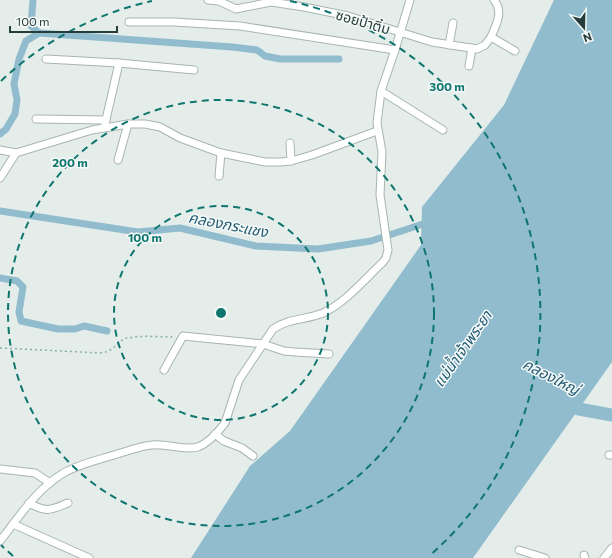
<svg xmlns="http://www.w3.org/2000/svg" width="612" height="558" viewBox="0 0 612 558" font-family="Commissioner,'Noto Sans Thai',sans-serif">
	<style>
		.water { fill: #91bccd }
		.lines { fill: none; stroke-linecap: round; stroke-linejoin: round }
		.canal { stroke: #91bccd; stroke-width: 7 }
		.river { stroke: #91bccd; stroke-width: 13 }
		.minor-casing { stroke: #a7b5b2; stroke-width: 9 }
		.path { stroke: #87aea7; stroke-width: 1.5; stroke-dasharray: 2 3; stroke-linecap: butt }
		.minor { stroke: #fff; stroke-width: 7 }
		.ring { fill: none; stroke: #0f766e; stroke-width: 2; stroke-dasharray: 7 5 }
		.labels { text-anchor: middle; stroke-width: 3; stroke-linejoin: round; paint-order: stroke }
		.street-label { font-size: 14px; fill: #253d3a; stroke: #f5f9f8 }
		.water-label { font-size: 15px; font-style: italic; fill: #235c75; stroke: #f5f9f8 }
		.centre { fill: #0f766e; stroke: #f5f9f8; stroke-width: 2 }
		.ring-label { font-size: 12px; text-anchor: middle; font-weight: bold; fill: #0f766e; stroke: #f5f9f8; stroke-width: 3; stroke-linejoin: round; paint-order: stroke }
	</style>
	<rect width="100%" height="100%" fill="#e4edea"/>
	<path class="water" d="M554,0H612V362L473,558H191L250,466L290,431L421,245L422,207L504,105Z"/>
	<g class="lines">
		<g class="canal">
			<path d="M33,0L31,26L39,33"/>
			<path d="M0,134L6,129L15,114L17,100L14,84L19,59L26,41L39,33L232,47L257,50L265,56L280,59H339"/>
			<path d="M0,211L138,232L180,228L256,246L318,249L371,241L429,222L430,223"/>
			<path d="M0,278L17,281L23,287L19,312L21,321L58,329H75L84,326L107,331"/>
		</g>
		<path class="river" d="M564,402L579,409L612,415"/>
		<defs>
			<g id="minor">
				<path d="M208,0L219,1L236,9L271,2L304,7L348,16L432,42L477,49L485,45L491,37L515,51"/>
				<path d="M129,22H174L240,26L395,50"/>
				<path d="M491,37C496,25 504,12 494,0"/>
				<path d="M449,45L453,23"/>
				<path d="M46,59L119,63L194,70"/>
				<path d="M469,66L472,48"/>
				<path d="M381,91L443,130"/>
				<path d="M36,119L106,120"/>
				<path d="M105,124L119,63"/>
				<path d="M290,143L291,161"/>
				<path d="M0,150L16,153L92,130L128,124H145L160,127L180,138L221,153L265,162H280L291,161L312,155L377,131"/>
				<path d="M118,160L128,124"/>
				<path d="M219,176L221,153"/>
				<path d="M0,178L16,153"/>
				<path d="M164,370L183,336L263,344L284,351L295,352L329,354"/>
				<path d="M215,434L224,441L242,448L253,456"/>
				<path d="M609,455H612"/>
				<path d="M0,469L35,473L50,483"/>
				<path d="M29,503C47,513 50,510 68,503"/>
				<path d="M13,524L89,558"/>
				<path d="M0,541C19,517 36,490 62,474C78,464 99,460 117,454C128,451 140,446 152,445C167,443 183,451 198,447C208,443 219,431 225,423L239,380L273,329C289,318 306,320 323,313C345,303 365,279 383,262L386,258L388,250L380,195L382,152L377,123L381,91L395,50L410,0"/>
				<path d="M519,550L545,558"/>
				<path d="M584,555L585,558"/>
				<path d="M604,558L612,548"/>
			</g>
		</defs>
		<use href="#minor" class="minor-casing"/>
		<path class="path" d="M0,348L100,353C115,352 115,342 127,338C142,335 160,337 175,337"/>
		<use href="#minor" class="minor"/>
	</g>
	<g class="ring">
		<circle cx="221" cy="313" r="107"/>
		<circle cx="221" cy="313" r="213"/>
		<path d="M13 556A320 320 0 0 1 1 545M1 81A320 320 0 0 1 152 1M290 1A320 320 0 0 1 429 556"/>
	</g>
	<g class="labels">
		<g class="street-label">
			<text transform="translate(363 22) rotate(16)" y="5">ซอยป้าติ๋ม</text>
		</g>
		<g class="water-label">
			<text transform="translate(228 225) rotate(11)" y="5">คลองกระแชง</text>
			<text transform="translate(463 349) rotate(-55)" y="5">แม่น้ำเจ้าพระยา</text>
			<text transform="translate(551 377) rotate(27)" y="5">คลองใหญ่</text>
		</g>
	</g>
	<circle cx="221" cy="313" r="6" class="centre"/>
	<g class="ring-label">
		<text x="447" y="91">300 m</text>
		<text x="70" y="167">200 m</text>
		<text x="145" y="242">100 m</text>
	</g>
	<g transform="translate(584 28) rotate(160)" stroke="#f5f9f8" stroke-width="3" paint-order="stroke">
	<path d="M0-3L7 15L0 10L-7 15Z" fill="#253d3a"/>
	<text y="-6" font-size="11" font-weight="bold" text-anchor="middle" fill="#253d3a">N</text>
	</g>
	<path d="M10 26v6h107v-6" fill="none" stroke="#253d3a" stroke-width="2"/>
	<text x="16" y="26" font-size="12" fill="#253d3a" stroke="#f5f9f8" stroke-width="3" paint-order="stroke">100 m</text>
</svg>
